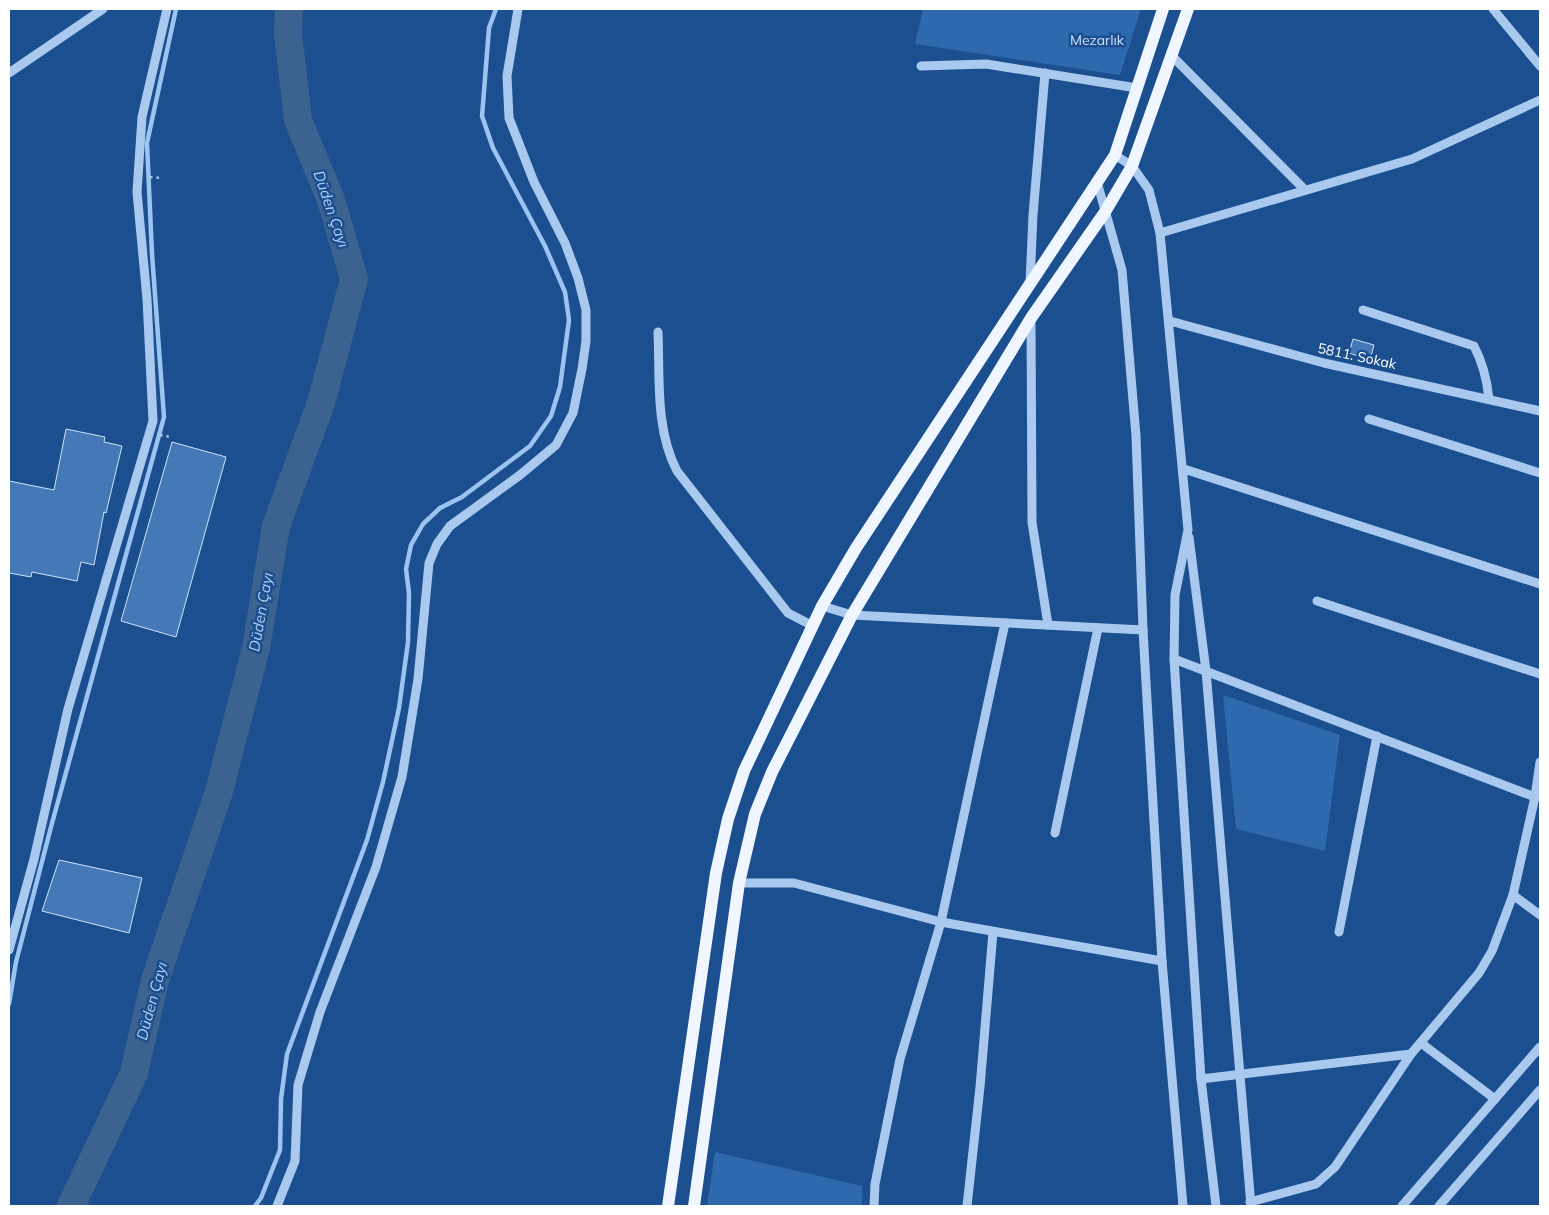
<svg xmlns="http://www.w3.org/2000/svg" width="1549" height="1215" viewBox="0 0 1549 1215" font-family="Mulish,sans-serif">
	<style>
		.green { fill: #2e69ad }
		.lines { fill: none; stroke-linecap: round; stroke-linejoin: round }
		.stream { stroke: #9cc4f0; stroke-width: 4.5 }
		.river { stroke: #3c6290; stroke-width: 28 }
		.building { fill: #4478b7; stroke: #cfe3fa }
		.path { stroke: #a9c9ee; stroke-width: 2.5; stroke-dasharray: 2.5 4; stroke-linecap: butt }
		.minor { stroke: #a9c9ee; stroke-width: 9 }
		.major { stroke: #f0f6ff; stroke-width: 12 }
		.labels { text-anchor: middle; stroke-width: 5; stroke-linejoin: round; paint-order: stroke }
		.park-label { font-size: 14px; fill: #cfe3fa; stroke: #1b4f8f }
		.street-label { font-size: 14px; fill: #fff; stroke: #1b4f8f }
		.water-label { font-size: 15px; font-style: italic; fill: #b5d3f5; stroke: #1b4f8f }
	</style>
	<rect width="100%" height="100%" fill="#1b4f8f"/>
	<g class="green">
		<path d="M923,9H1141L1120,75L915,44Z"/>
		<path d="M1223,695L1340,735L1325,851L1236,829Z"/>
		<path d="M715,1152L862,1186V1206H707Z"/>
	</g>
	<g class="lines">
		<g class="stream">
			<path d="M9,1004L16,962L51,827L164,417L152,254L147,143L176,9"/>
			<path d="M255,1206L261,1198L280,1150L281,1099L287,1054L367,840L383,782L399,708L408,642L409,593L406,569L411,545L423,524L440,508L462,497L530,446L551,416L560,387L569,320L565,292L545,246L493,148L482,116L489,28L496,9"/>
		</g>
		<path class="river" d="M71,1206L134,1073L155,980L218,795L256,648L276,526L321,403L354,279L331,200L298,120L288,33L289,9"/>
	</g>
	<g class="building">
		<path d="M1353,339L1374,345L1370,360L1349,353Z"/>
		<path d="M66,429L105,437L104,442L122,446L106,513L104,512L94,565L81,562L77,581L32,572L31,577L9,573V481L54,490Z"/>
		<path d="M172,442L226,457L176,637L121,621Z"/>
		<path d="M59,860L142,878L129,933L42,911Z"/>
	</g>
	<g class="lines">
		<g class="path">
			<path d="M150,177L161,178"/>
			<path d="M160,435L171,437"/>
		</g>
		<g class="minor">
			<path d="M1493,9L1540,66"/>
			<path d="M1172,56L1304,189"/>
			<path d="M921,66L986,64L1137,88"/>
			<path d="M9,73L103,9"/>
			<path d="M1115,155L1132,166L1149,190L1160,233L1188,530L1175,595L1174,659L1201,1079L1216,1206"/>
			<path d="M1097,182L1122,270L1136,436L1143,630L1162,961L1183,1206"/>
			<path d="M1160,233L1412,159L1540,100"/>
			<path d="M1030,283L1033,215L1045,73"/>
			<path d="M1363,310L1474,346C1483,363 1487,380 1489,399"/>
			<path d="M1031,319L1032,522L1048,625"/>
			<path d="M1170,321L1324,363L1540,411"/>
			<path d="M658,332C660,378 655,429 677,471L788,613L813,626"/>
			<path d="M1369,419L1540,473"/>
			<path d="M1184,469L1540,584"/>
			<path d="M1189,537L1206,671L1251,1206"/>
			<path d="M1317,601L1540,674"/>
			<path d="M822,606L852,615L1143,630"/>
			<path d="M1174,659L1535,797"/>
			<path d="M1055,833L1098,628"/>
			<path d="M739,883H794L941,922L1162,961"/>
			<path d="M1513,895L1540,915"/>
			<path d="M1339,932L1377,736"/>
			<path d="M9,950L34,859L68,709L153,421L147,299L137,192L142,117L167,9"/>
			<path d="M1421,1043L1495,1099"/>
			<path d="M1201,1079L1411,1054"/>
			<path d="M1250,1202L1316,1184L1335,1167L1411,1054L1479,973L1492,951L1513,895L1535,797L1540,762"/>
			<path d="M277,1206L295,1161L298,1085L320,1012L376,867L402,777L418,679L429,563L437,544L450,526L520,475L556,445L573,413L582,369L586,341V310L578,278L565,243L534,182L509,118L507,76L518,9"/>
			<path d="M874,1206L875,1184L900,1059L941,922L1005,623"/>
			<path d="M967,1206L980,1087L993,932"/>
			<path d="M1402,1206L1540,1047"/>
			<path d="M1439,1206L1540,1090"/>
		</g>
		<g class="major">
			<path d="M668,1206L716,873L728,819L744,771L822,606L856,548L1115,155L1163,9"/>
			<path d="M694,1206L739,883L755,814L772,772L852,615L1031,318L1105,212L1132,166L1188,9"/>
		</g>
	</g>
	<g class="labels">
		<g class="park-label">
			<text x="1097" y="45">Mezarlık</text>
		</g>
		<g class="street-label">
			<text transform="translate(1357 356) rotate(12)" y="5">5811. Sokak</text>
		</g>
		<g class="water-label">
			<text transform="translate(331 209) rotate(71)" y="5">Düden Çayı</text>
			<text transform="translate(261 612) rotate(-80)" y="5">Düden Çayı</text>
			<text transform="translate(152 1001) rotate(-75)" y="5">Düden Çayı</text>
		</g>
	</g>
	<rect width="1549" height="1215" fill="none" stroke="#ffffff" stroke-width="20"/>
</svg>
